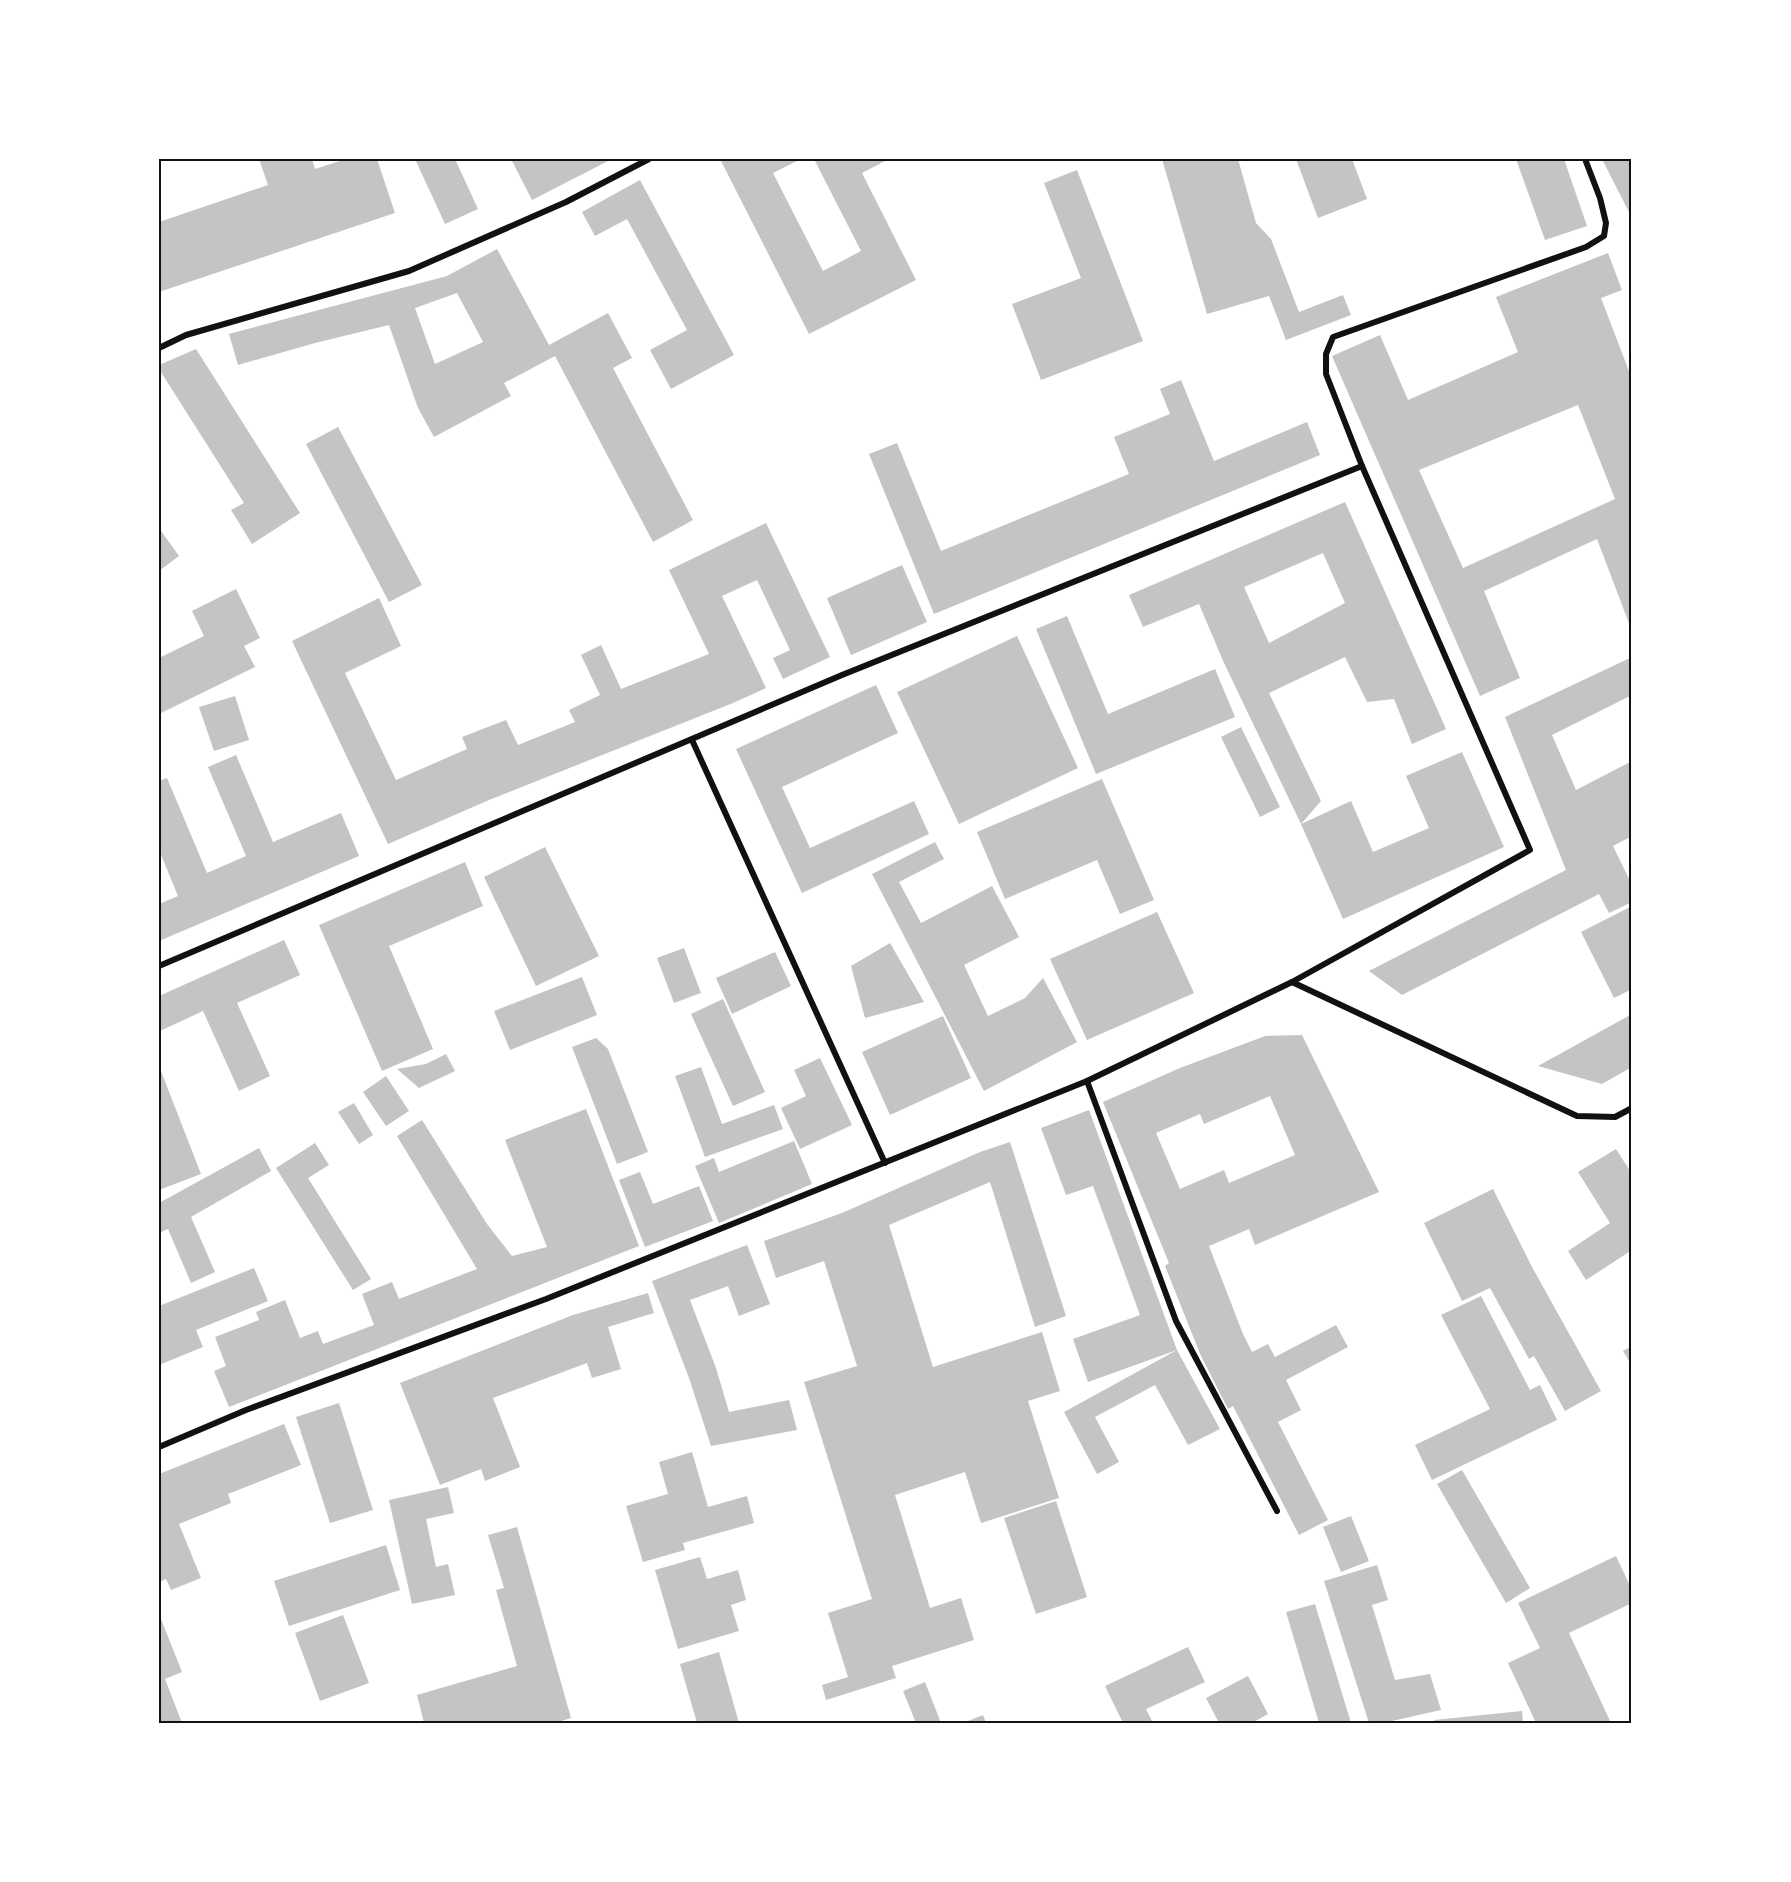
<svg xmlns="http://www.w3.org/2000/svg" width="1791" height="1882" viewBox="0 0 1791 1882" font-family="'Alegreya Sans',sans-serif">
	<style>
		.building { fill: #c4c4c4; fill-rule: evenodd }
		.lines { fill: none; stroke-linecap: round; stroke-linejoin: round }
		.minor { stroke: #111; stroke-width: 6 }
		.neatline { fill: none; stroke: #111; stroke-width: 2 }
	</style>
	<rect width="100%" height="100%" fill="#fff"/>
	<g class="building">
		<path d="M259,159H312L315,169L346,159H377L395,213L159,292V222L268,185Z"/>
		<path d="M415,159H455L478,209L445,224Z"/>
		<path d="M511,159H612L532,200Z"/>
		<path d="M720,159H801L773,173L823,271L861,251L814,159H884L885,161L862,173L916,280L809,334Z"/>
		<path d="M1162,159H1238L1256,223L1271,239L1299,312L1343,295L1351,315L1286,340L1269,296L1207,314Z"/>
		<path d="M1296,159H1352L1367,199L1318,218Z"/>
		<path d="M1516,159H1564L1587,226L1545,240Z"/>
		<path d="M1602,159H1632V218Z"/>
		<path d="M1077,170L1143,341L1041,380L1012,304L1081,278L1044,183Z"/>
		<path d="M640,180L734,355L671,389L650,350L687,330L627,219L595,236L582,212Z"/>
		<path d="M497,249L549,345L608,313L632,358L613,368L693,520L653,542L555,356L504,383L511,396L434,437L418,408L389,325L315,343L238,365L229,334L447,276ZM457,293L483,342L435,364L415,308Z"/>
		<path d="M1608,253L1622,290L1601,298L1632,379V625L1630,626L1597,539L1484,591L1520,678L1480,696L1332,356L1380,335L1408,400L1518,352L1496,297ZM1578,405L1615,499L1463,568L1419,470Z"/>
		<path d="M196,349L300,513L252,544L231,510L244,503L159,369V365Z"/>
		<path d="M1181,380L1214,461L1307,422L1320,455L934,614L869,454L897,443L941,551L1129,474L1114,437L1170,414L1160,389Z"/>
		<path d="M338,427L422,585L389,602L306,444Z"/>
		<path d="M1345,502L1446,729L1412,744L1394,699L1367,702L1345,657L1269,693L1321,801L1301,824L1224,663L1199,604L1143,627L1129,595ZM1323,553L1345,603L1269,643L1244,587Z"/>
		<path d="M766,523L830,657L783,679L773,658L790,650L757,580L722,596L766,688L733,703L489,800L388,844L292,641L379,598L401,646L345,673L396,780L467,749L462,737L506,720L518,745L575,722L569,710L600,695L581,655L601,645L621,689L709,654L669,570Z"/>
		<path d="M159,528L179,556L159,571Z"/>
		<path d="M902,565L927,622L851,655L827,598Z"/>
		<path d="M236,589L260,638L244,646L255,667L159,714V658L204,636L192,611Z"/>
		<path d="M1067,616L1108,714L1215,669L1235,717L1096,774L1036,629Z"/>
		<path d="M1017,636L1078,768L959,824L897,692Z"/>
		<path d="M1632,657V695L1552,735L1576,790L1632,761V836L1613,846L1632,885V902L1609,913L1599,894L1402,995L1369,971L1566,870L1505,717Z"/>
		<path d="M876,685L898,733L782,787L810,848L914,801L929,834L802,893L736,749Z"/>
		<path d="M235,696L249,740L214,751L199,707Z"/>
		<path d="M1241,727L1280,807L1260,817L1221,737Z"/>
		<path d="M1462,752L1504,847L1343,919L1301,824L1351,801L1373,852L1429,828L1406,776Z"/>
		<path d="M236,755L273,842L341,813L359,856L159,941V904L178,896L159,850V781L167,778L207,873L246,856L208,767Z"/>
		<path d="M1102,779L1154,900L1120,914L1097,860L1005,899L977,832Z"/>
		<path d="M935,842L944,859L899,882L921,923L992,886L1019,937L964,965L988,1016L1025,998L1043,978L1077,1042L984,1091L872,874Z"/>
		<path d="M545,847L599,956L536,986L484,877Z"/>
		<path d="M465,862L483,906L389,946L433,1049L382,1071L319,925Z"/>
		<path d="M1632,906V989L1614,998L1581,932Z"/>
		<path d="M1157,912L1194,993L1087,1040L1050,959Z"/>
		<path d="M284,940L300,975L237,1003L270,1076L239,1091L203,1011L160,1031L159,996Z"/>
		<path d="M890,943L924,1002L865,1018L851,966Z"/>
		<path d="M684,948L701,993L674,1003L657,958Z"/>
		<path d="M775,952L791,986L732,1014L716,978Z"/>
		<path d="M582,977L597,1015L510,1050L494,1011Z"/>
		<path d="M723,999L765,1092L733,1106L691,1014Z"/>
		<path d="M1632,1014V1067L1602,1084L1538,1066Z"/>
		<path d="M943,1016L971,1078L890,1115L862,1052Z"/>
		<path d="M1302,1035L1379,1192L1255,1245L1249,1229L1209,1246L1243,1334L1252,1352L1268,1344L1275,1357L1336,1325L1348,1347L1286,1380L1301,1410L1278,1422L1328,1520L1299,1535L1233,1406L1228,1409L1201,1356L1165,1266L1169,1263L1103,1102L1180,1068L1265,1036ZM1270,1096L1295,1155L1229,1183L1224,1170L1180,1189L1156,1133L1200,1114L1204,1124Z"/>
		<path d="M596,1038L608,1049L648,1152L617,1164L572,1047Z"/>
		<path d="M446,1054L455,1071L419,1088L397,1069L426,1064Z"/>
		<path d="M820,1058L852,1125L800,1149L781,1108L806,1096L794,1070Z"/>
		<path d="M159,1066L201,1174L159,1190Z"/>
		<path d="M701,1067L722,1124L774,1105L783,1129L705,1157L675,1076Z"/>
		<path d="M386,1076L409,1111L386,1126L363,1092Z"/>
		<path d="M354,1103L373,1135L359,1144L338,1112Z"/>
		<path d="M586,1109L639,1246L229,1407L214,1371L226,1366L215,1337L259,1320L256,1312L285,1300L300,1338L318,1331L323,1344L374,1325L362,1294L392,1282L399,1299L477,1269L397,1136L422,1120L487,1224L512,1256L547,1247L505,1140Z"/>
		<path d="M1089,1110L1177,1350L1088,1382L1073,1339L1140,1315L1093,1186L1066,1195L1041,1128Z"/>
		<path d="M794,1141L812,1184L719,1223L695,1166L714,1158L719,1172Z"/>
		<path d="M1010,1142L1066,1316L1035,1327L990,1182L889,1225L933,1367L1042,1332L1060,1391L1028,1401L1059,1498L981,1523L965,1472L895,1495L930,1608L961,1598L974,1640L892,1666L896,1678L826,1700L822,1685L848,1677L828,1613L872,1599L804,1382L857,1366L824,1261L776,1278L764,1241L842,1213L980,1152Z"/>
		<path d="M315,1143L329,1165L308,1178L371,1279L353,1290L276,1168Z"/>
		<path d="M259,1148L271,1171L191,1217L215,1272L191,1283L168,1229L159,1233V1203Z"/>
		<path d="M1616,1149L1632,1174V1250L1586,1280L1568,1251L1610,1223L1578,1172Z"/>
		<path d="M640,1172L653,1204L699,1186L713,1221L645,1247L619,1180Z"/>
		<path d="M1493,1189L1532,1267L1601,1391L1565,1411L1534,1356L1529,1359L1490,1288L1462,1301L1424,1223Z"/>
		<path d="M747,1245L770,1304L739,1316L728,1286L690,1300L716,1368L729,1412L789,1400L797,1430L711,1446L689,1378L652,1281Z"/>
		<path d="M254,1268L268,1301L196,1330L203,1347L159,1365V1306Z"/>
		<path d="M648,1293L654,1313L608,1327L621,1369L592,1378L587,1363L493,1398L520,1467L485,1481L481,1469L440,1485L400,1383L573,1315Z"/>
		<path d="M1481,1296L1530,1390L1540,1385L1557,1420L1432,1480L1415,1445L1490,1409L1441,1315Z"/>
		<path d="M1632,1346V1366L1623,1351Z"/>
		<path d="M1177,1350L1220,1429L1188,1445L1155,1385L1095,1417L1119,1462L1097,1474L1064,1412Z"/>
		<path d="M339,1403L373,1510L330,1523L296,1417Z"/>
		<path d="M284,1424L301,1465L228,1494L231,1503L179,1524L201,1578L171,1590L166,1579L159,1582V1474Z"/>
		<path d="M692,1452L708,1507L747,1496L754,1523L683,1543L685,1550L643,1562L626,1506L668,1494L659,1462Z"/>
		<path d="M1462,1470L1530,1588L1506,1603L1437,1484Z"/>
		<path d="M448,1487L454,1513L426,1519L436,1567L448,1564L455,1595L412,1604L389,1500Z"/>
		<path d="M1056,1501L1087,1597L1036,1614L1004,1518Z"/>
		<path d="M1351,1516L1369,1561L1341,1572L1323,1527Z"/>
		<path d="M517,1527L571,1718L555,1723H424L417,1695L517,1666L496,1590L504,1588L488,1535Z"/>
		<path d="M386,1545L400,1590L289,1626L274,1581Z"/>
		<path d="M1616,1556L1632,1590V1603L1569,1633L1611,1723H1536L1508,1663L1540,1648L1518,1603Z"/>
		<path d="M700,1557L707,1579L738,1570L746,1600L731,1605L739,1631L678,1649L655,1570Z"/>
		<path d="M1377,1565L1388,1600L1372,1605L1395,1680L1430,1674L1441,1710L1383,1723H1369L1324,1581Z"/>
		<path d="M1315,1604L1351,1723H1319L1286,1612Z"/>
		<path d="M159,1614L182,1672L165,1679L182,1723H159Z"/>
		<path d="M343,1615L369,1683L320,1701L295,1633Z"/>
		<path d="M1188,1647L1205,1682L1146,1709L1153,1723H1123L1105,1686Z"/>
		<path d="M719,1652L739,1723H697L680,1664Z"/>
		<path d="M1248,1676L1268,1714L1252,1723H1219L1206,1698Z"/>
		<path d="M925,1682L941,1723H916L903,1691Z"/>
		<path d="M1522,1711L1523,1723H1434V1720Z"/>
		<path d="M983,1715L986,1723H963Z"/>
	</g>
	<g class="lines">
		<g class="minor">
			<path d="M159,348L186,335L409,271L566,202L649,159"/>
			<path d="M692,740L885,1163"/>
			<path d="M159,966L842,675L1362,466"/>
			<path d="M1292,982L1577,1116L1615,1117L1632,1108"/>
			<path d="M1087,1081L1176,1321L1277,1511"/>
			<path d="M159,1447L246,1410L546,1299L1087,1081L1292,982L1530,850L1362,466L1326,374V354L1333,337L1586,247L1604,236L1606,223L1600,198L1585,159"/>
		</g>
	</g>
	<rect width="1791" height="1882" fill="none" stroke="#ffffff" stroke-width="321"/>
	<rect x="160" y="160" width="1470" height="1562" class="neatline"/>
</svg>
